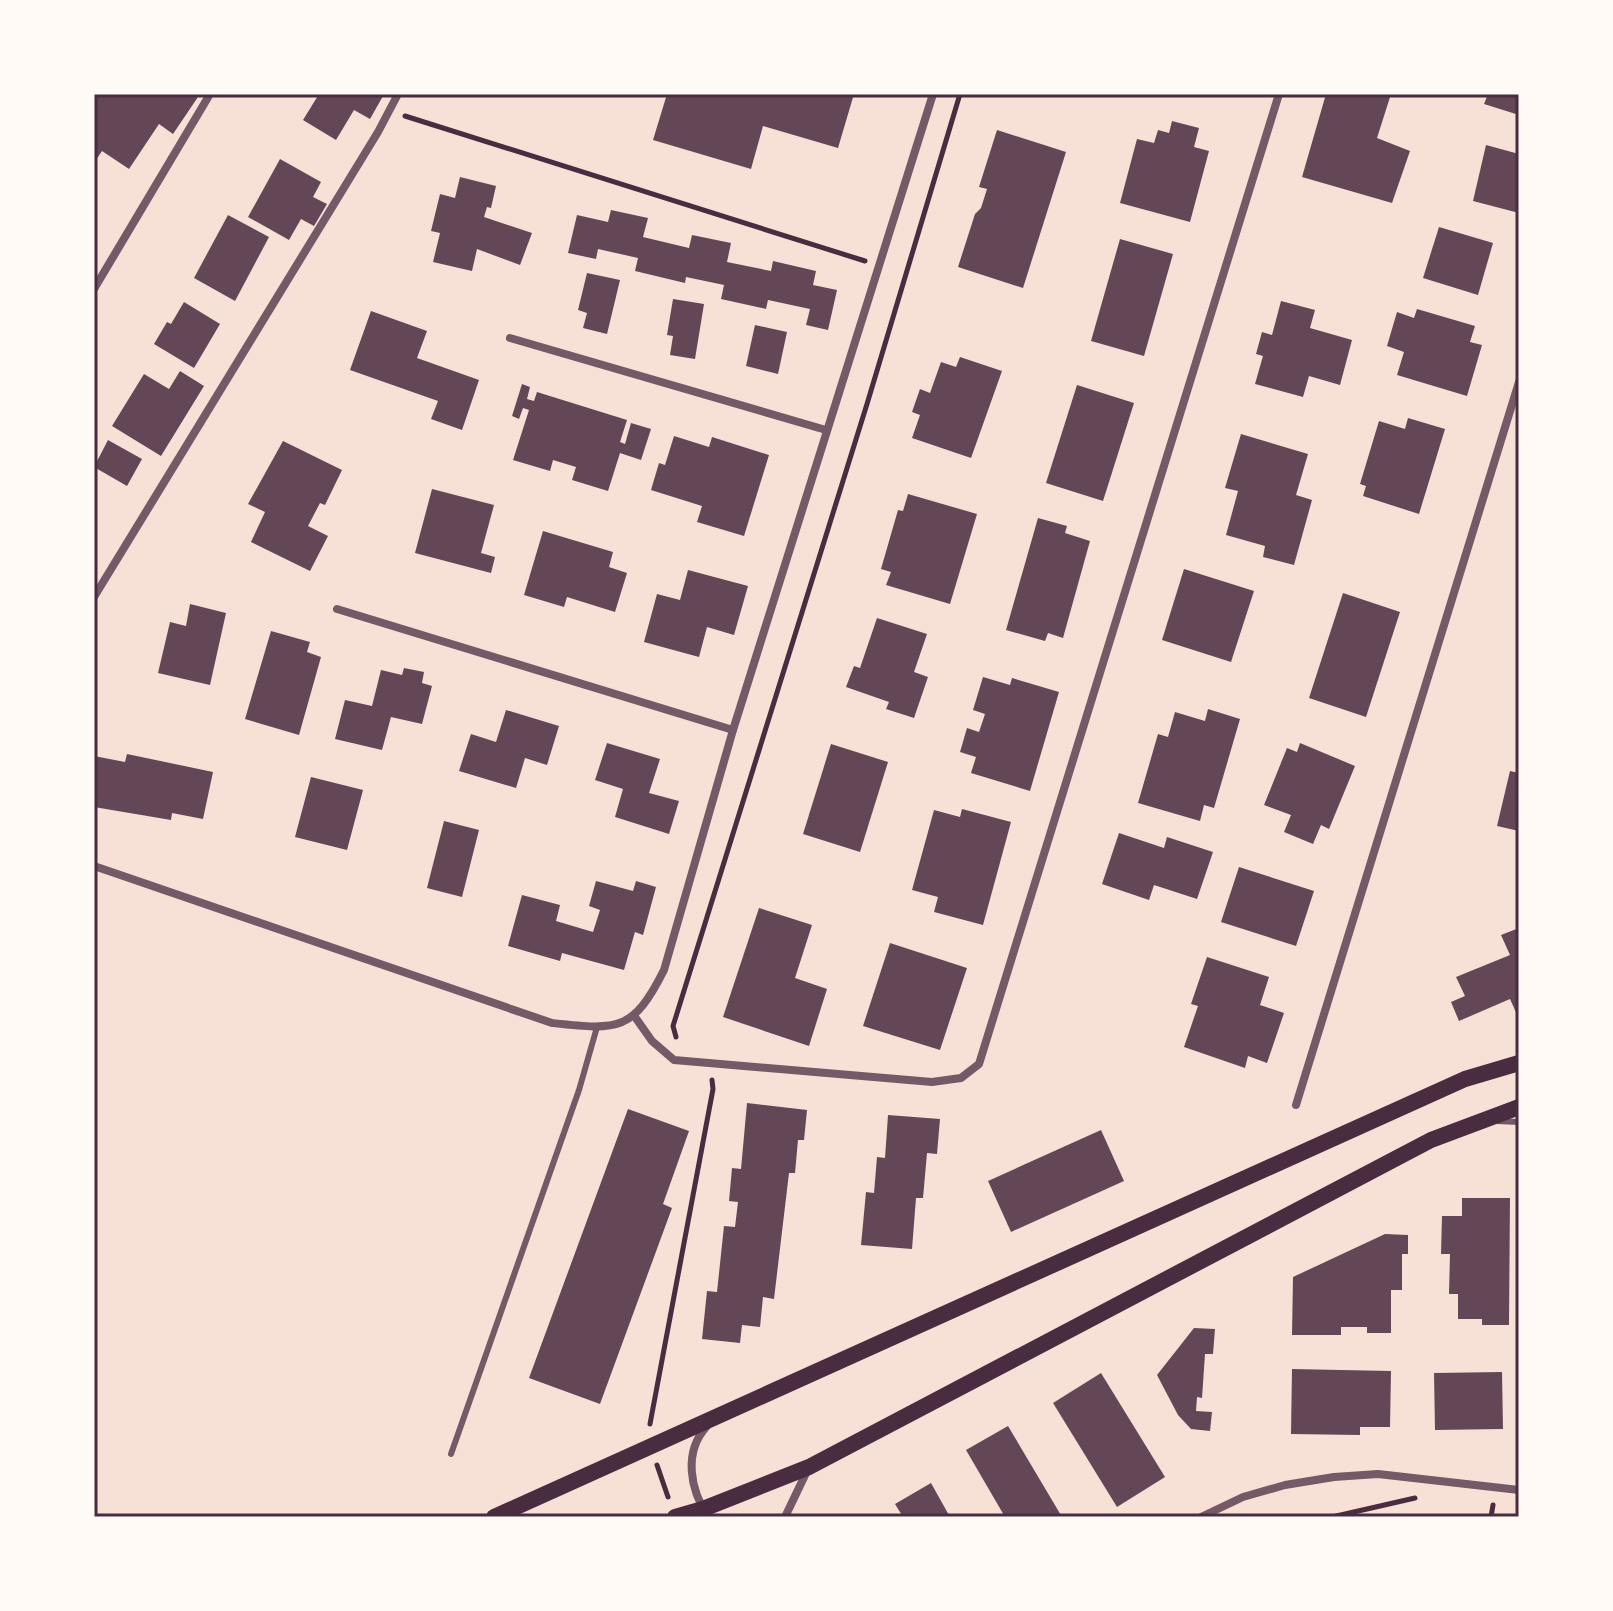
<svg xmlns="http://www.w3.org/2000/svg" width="1613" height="1611" viewBox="0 0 1613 1611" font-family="Lato,sans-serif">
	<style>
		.building { fill: #644757 }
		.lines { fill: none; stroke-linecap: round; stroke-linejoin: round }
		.path { stroke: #4a2c40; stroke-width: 5 }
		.service { stroke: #755966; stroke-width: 6 }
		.minor { stroke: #755966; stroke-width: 8 }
		.secondary { stroke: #4a2c40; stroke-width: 16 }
		.neatline { fill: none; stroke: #4a2c40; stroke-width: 3 }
	</style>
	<rect width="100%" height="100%" fill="#f7e1d7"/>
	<g class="building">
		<path d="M94,94H200L173,134L159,124L129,169L102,151L94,163Z"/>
		<path d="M319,94H380L383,96L370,119L354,110L336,140L303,120Z"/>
		<path d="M667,94H854L838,148L763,126L751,169L653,140Z"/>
		<path d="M1326,94H1391L1377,138L1410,151L1392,203L1302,177Z"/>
		<path d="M1488,94H1519V115L1484,104Z"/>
		<path d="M1172,121L1199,128L1194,147L1209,151L1190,222L1120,203L1137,139L1154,143L1158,130L1169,133Z"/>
		<path d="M997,130L1066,152L1023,288L958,267L975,214L981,208L987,189L979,187Z"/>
		<path d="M1486,145L1519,154V213L1473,201Z"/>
		<path d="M280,159L321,182L313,197L327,204L314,226L301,219L289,240L248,217Z"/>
		<path d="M460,177L496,186L491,208L487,207L484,217L532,233L520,265L477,249L472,271L433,262L440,233L431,231L440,194L455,198Z"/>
		<path d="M611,210L648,218L643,237L689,248L692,235L731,243L727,262L771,271L773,261L816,271L813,285L837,290L828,330L806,325L810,309L768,300L766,309L721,299L724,285L686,277L685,283L635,271L638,258L598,249L596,259L568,253L577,215L608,222Z"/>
		<path d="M228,215L269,237L235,301L194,278Z"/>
		<path d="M1439,227L1493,243L1478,295L1423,278Z"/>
		<path d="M1120,239L1173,254L1144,356L1091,341Z"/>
		<path d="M587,273L620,280L607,334L583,328L587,313L578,310Z"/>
		<path d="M673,299L704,304L695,359L670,355L673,336L667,335Z"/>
		<path d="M1281,301L1315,310L1310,328L1352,340L1340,385L1309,376L1303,397L1255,384L1263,356L1256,354L1262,332L1272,335Z"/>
		<path d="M184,302L220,324L194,368L154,344L167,322L171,324Z"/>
		<path d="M1417,309L1475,326L1470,342L1482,345L1467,396L1397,375L1404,352L1387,346L1397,312L1414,318Z"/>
		<path d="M371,311L427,331L417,358L479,380L462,430L431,419L438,401L350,370Z"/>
		<path d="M755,325L787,332L778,374L746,366Z"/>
		<path d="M960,357L1002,371L971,458L912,438L920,415L912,412L920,389L930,393L941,362L956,367Z"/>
		<path d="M180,371L204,386L161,456L112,426L144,374L169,389Z"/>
		<path d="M522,384L530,387L527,399L534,401L537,392L627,420L620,442L625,444L631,423L651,429L641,460L620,453L608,491L572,480L576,467L553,460L550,471L513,460L529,410L523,408L519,419L512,416Z"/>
		<path d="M1077,385L1134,403L1103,501L1046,483Z"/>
		<path d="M1408,418L1445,429L1419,514L1363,496L1366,486L1360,484L1379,421L1405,429Z"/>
		<path d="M1241,434L1308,454L1296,495L1312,500L1294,565L1263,557L1265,546L1226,535L1238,491L1225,488Z"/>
		<path d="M674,436L709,447L712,437L769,455L744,536L697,522L702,506L651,490L659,463L665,465Z"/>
		<path d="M108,440L142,459L127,486L94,467Z"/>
		<path d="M283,441L342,470L325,505L320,503L308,526L328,536L310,571L251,542L265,512L248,504Z"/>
		<path d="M432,489L494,505L481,553L495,557L491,573L415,553Z"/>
		<path d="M908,494L977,514L950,604L886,585L891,572L881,569L898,510L903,511Z"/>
		<path d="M1038,518L1067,526L1065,533L1090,541L1063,638L1048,633L1045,641L1006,630Z"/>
		<path d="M543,531L613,552L609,567L627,573L615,612L567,597L564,607L524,595Z"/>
		<path d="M1184,569L1254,591L1231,662L1162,640Z"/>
		<path d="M688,570L748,586L734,635L707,627L699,657L644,642L657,594L680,600Z"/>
		<path d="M1343,593L1400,612L1366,717L1309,698Z"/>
		<path d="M190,604L226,613L210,685L158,673L170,622L186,626Z"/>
		<path d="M877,618L927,634L914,672L928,677L914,718L886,709L889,702L846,687L854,666L860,668Z"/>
		<path d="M271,631L310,642L307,652L321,657L299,735L245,719Z"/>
		<path d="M404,668L424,672L422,683L432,686L422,724L391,717L382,750L335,739L345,700L372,706L381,670L402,675Z"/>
		<path d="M983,677L1010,685L1012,678L1059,692L1030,791L971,773L976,757L960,752L967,728L979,732L985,714L973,710Z"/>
		<path d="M1208,709L1240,719L1214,808L1204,805L1200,821L1138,803L1158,734L1168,737L1175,712L1205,721Z"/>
		<path d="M506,710L559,726L547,765L525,758L516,788L459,771L471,734L496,742Z"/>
		<path d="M607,743L660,759L649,793L679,801L669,834L615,817L623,789L595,780Z"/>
		<path d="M1300,743L1355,766L1329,829L1321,825L1313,844L1284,832L1291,815L1264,805L1287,748L1297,752Z"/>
		<path d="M831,744L888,762L860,852L803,834Z"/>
		<path d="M127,754L213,772L203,819L172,813L171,820L94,807V756L125,762Z"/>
		<path d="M1510,771L1519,773V831L1497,826Z"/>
		<path d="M311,777L363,790L347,850L295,837Z"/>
		<path d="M962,809L1011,822L983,925L934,912L938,897L912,890L934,810L960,817Z"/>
		<path d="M444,821L479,830L462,897L427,888Z"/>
		<path d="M1119,833L1164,848L1167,837L1213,852L1197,899L1154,885L1149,900L1102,884Z"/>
		<path d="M1239,867L1314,891L1296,946L1221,922Z"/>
		<path d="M596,881L633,891L636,881L656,887L643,935L635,932L624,970L562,953L560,961L508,946L522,895L560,905L556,921L593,932L600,910L589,906Z"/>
		<path d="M759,908L812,925L795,978L827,989L809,1046L723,1017Z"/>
		<path d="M1519,928V1019L1510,999L1459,1021L1451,1002L1465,996L1456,977L1510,955L1501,935Z"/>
		<path d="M890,943L967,968L940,1050L863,1026Z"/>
		<path d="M1207,957L1269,977L1260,1005L1284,1013L1267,1063L1248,1056L1245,1068L1184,1047L1198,1006L1191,1004Z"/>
		<path d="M747,1103L807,1110L804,1140H798L795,1173H789L774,1299L763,1297L760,1327L742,1325L740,1343L702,1339L707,1291L717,1292L724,1226L735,1227L738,1202L729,1201L732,1168L741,1169Z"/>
		<path d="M628,1109L689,1131L663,1204L672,1208L600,1404L529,1378Z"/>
		<path d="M888,1115L940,1119L937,1154L927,1153L923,1198H916L912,1249L861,1245L866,1192L874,1193L877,1157L885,1158Z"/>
		<path d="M1101,1130L1124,1181L1011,1232L988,1181Z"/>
		<path d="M1462,1198H1510L1509,1325H1482V1319H1458V1294H1449L1450,1254H1441L1442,1216H1462Z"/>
		<path d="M1385,1234L1408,1235V1254H1402V1290H1391V1333H1367V1327H1341V1335H1292L1293,1277Z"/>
		<path d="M1194,1328L1215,1329L1213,1354H1205L1202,1398L1197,1397L1196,1411L1212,1412L1210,1431L1191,1429L1178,1415L1157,1375Z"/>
		<path d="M1292,1369L1391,1371L1390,1427H1360V1435L1291,1434Z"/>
		<path d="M1502,1372L1503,1429L1435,1430L1434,1373Z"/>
		<path d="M1101,1373L1165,1477L1117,1507L1053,1403Z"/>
		<path d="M1008,1426L1062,1517H1005L966,1450Z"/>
		<path d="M931,1483L950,1517H903L895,1504Z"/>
	</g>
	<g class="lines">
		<g class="path">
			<path d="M405,116L865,261"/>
			<path d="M676,1037L673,1026L867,404L960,94"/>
			<path d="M650,1424L713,1089L712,1080"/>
			<path d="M657,1465L668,1497"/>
			<path d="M1332,1517L1415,1498"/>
			<path d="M1491,1517L1493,1505"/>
		</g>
		<g class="service">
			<path d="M1496,1121L1519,1122"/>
			<path d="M451,1454L579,1090L597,1027"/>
		</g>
		<g class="minor">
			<path d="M94,289L210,94"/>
			<path d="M510,338L826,430"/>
			<path d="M94,597L378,132L398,94"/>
			<path d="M337,609L733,730"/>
			<path d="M94,866L552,1023C618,1030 633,1032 664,970L733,730L933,94"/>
			<path d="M635,1017L652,1041L674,1060L932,1082L961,1078L979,1064L1279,94"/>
			<path d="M1296,1105L1519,382"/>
			<path d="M707,1426C683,1452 690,1489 708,1517"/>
			<path d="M785,1517L807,1471"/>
			<path d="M1201,1517L1243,1497L1285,1485L1334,1477L1378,1474L1519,1490"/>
		</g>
		<g class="secondary">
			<path d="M494,1517L1465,1079L1519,1063"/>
			<path d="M675,1517L703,1509L809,1467L1431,1140L1519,1107"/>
		</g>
	</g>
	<rect width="1613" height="1611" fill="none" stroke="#fffaf5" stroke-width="192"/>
	<rect x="96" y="96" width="1421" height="1419" class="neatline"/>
</svg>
